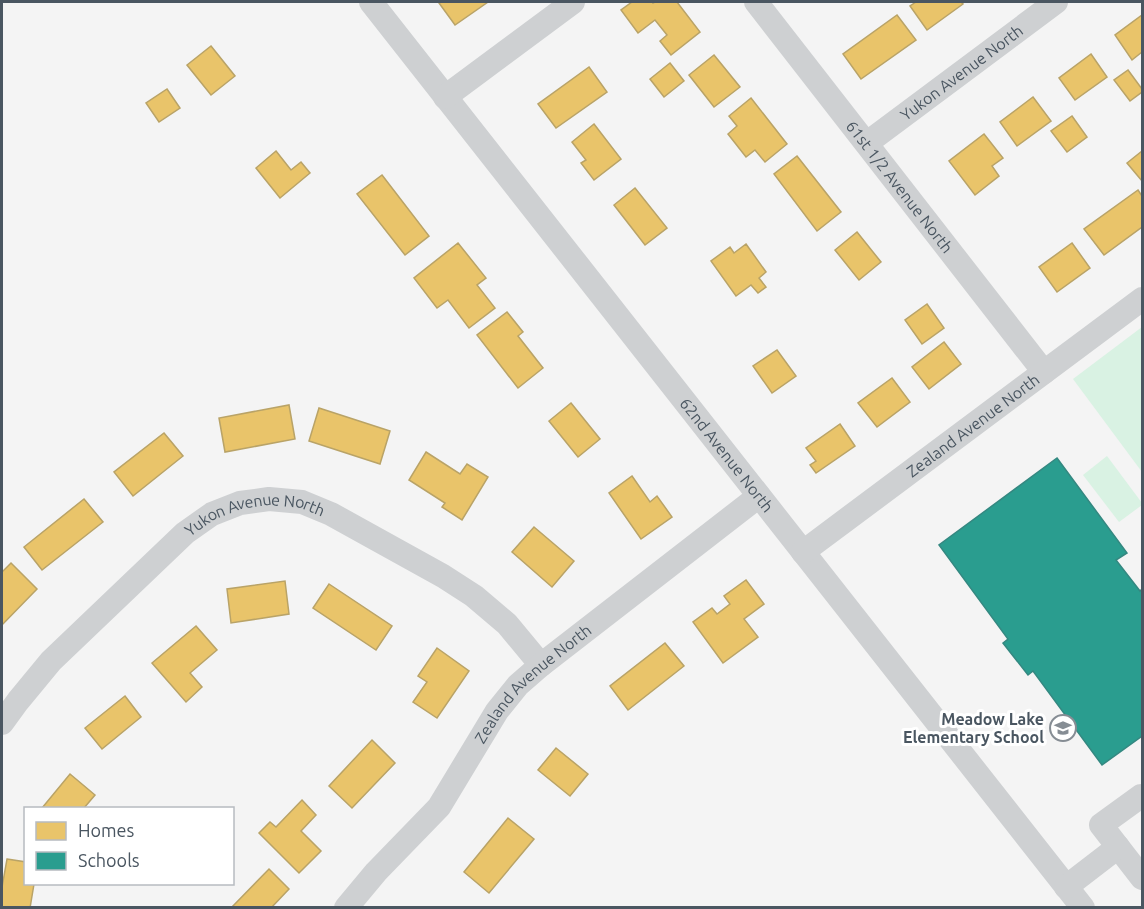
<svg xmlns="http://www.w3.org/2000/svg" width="1144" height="909" viewBox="0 0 1144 909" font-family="Ubuntu,sans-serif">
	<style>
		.green { fill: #d9f2e3 }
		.homes { fill: #e9c46a; stroke: #b9a367; stroke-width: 1.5 }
		.schools { fill: #2a9d8f; stroke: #348881; stroke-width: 1.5 }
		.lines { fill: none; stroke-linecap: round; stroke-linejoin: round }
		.minor { stroke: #ced0d2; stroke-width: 24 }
		.labels { text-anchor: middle; stroke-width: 6; stroke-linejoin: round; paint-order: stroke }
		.street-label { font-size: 16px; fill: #4a5661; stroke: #fff }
		.poi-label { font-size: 16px; font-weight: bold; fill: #4a5661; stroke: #fff; text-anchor: end }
	</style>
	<rect width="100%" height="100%" fill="#f4f4f4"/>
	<g class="green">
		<path d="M1142,327V472L1073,379Z"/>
		<path d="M1107,456L1142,503V505L1119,522L1083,475Z"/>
	</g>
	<g class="homes">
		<path d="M441,2H488L455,25L439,3Z"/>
		<path d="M632,2H652L653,3L655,2H677L700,32L671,55L660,41L667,35L655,20L638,33L621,10Z"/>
		<path d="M916,2H961L963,4L927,30L910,6Z"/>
		<path d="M897,15L916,40L861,79L843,54Z"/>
		<path d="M1142,15V52L1132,60L1115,35Z"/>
		<path d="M211,46L235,76L211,95L187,65Z"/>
		<path d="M1091,54L1107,77L1075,100L1059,78Z"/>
		<path d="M714,55L740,87L714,107L689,75Z"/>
		<path d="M670,63L684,81L664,97L650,79Z"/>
		<path d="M589,67L607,92L556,128L538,104Z"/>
		<path d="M1128,70L1142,89V92L1130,101L1114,80Z"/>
		<path d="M167,89L180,108L159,122L146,103Z"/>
		<path d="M1033,97L1051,121L1017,146L1000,122Z"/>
		<path d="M751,98L787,144L765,162L755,150L746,157L728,134L737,126L729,116Z"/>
		<path d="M1072,116L1087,137L1067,152L1051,131Z"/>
		<path d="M594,124L621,159L594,180L581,163L586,160L572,142Z"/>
		<path d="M984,134L1003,158L992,166L999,176L975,195L949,161Z"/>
		<path d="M276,151L291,170L301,162L310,173L280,198L256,168Z"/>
		<path d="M1142,151V181L1127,163Z"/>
		<path d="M797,156L841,212L817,231L774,174Z"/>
		<path d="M382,175L429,236L405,255L357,194Z"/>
		<path d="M635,188L667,228L645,245L614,205Z"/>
		<path d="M1138,190L1142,196V227L1104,255L1084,229Z"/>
		<path d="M857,232L881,262L859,280L835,250Z"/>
		<path d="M458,243L486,278L477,285L495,308L469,328L448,300L437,308L414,278Z"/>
		<path d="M1072,243L1090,268L1057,292L1039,267Z"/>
		<path d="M746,244L766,272L759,278L766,287L758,293L751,285L736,296L711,261L730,247L734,253Z"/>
		<path d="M927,304L944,328L922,344L905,320Z"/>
		<path d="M507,312L523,332L518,336L543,368L518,388L477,335Z"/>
		<path d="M944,342L961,364L929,389L912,367Z"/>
		<path d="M777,350L796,376L772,393L753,366Z"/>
		<path d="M892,378L910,402L877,427L858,403Z"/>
		<path d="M571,403L600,439L578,457L549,421Z"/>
		<path d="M289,405L295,439L225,452L219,418Z"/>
		<path d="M319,408L390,431L380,464L309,441Z"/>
		<path d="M840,424L855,446L816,473L810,465L816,461L806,448Z"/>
		<path d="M164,433L183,456L133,496L114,472Z"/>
		<path d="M426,452L460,474L467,464L488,477L462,520L442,507L445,503L409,480Z"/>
		<path d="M632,476L650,502L657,496L672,517L641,539L609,493Z"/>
		<path d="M84,499L103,522L42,570L24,547Z"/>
		<path d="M534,527L574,561L552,587L512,552Z"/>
		<path d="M11,563L37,589L2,625V572Z"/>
		<path d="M746,580L764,604L744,619L758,637L723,663L693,622L712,608L717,614L730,604L724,596Z"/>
		<path d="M285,581L289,614L231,623L227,589Z"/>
		<path d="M329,584L392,626L376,650L313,608Z"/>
		<path d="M196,626L217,650L190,673L202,687L186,702L152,663Z"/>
		<path d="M665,643L684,666L628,710L610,686Z"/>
		<path d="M437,648L469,671L437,718L413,702L427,682L418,676Z"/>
		<path d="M125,696L141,717L102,749L85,728Z"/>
		<path d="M372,740L395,763L352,808L329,786Z"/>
		<path d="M556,748L588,774L570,796L538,770Z"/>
		<path d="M70,774L95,795L84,808H42Z"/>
		<path d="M302,800L316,815L301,831L321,851L299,873L259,833L270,822L276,827Z"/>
		<path d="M508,818L534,839L489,893L464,872Z"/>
		<path d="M7,859L26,862V884H34L30,908H2V887Z"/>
		<path d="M269,869L289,889L271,908H231Z"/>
	</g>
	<path class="schools" d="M1057,458L1127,553L1116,560L1140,591L1142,589V736L1102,765L1033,671L1028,675L1003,643L1008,639L939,545Z"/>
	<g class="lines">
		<g class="minor">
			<path id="s1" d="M371,2L1083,908"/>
			<path id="s2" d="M756,2L1044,372"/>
			<path d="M445,97L573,2"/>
			<path id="s3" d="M867,143L1056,2"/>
			<path id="s4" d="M803,552L1142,299"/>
			<path id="s5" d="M2,723L18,701L51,661L185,533L212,514L240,503L269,499L302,502L331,514L443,576L474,596L507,624L541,665"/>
			<path d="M1142,799L1141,796L1101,825L1142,878"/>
			<path d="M1066,887L1118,847"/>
			<path id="s6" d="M346,908L376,872L439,807L497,711L518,685L541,665L759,496"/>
		</g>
	</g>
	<defs>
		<symbol id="school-ring" viewBox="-11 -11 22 22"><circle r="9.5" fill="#fff" stroke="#868d94" stroke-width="1.5"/><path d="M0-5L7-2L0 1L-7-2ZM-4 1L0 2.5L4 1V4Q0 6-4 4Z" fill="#868d94"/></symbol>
	</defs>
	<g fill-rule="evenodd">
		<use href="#school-ring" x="1048" y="713" width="30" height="30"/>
	</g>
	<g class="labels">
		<g class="street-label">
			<text dy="6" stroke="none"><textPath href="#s3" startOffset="118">Yukon Avenue North</textPath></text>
			<text dy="6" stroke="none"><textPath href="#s2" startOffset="234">61st 1/2 Avenue North</textPath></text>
			<text dy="6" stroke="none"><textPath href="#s4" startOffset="212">Zealand Avenue North</textPath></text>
			<text dy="6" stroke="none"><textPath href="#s1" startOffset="576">62nd Avenue North</textPath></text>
			<text dy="6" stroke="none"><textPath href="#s5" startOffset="340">Yukon Avenue North</textPath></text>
			<text dy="6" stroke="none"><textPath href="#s6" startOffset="294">Zealand Avenue North</textPath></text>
		</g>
		<g class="poi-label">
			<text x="1044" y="725">Meadow Lake<tspan x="1044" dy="18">Elementary School</tspan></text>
		</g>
	</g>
	<rect width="1144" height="909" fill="none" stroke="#4a5661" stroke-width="6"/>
	<rect x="24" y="807" width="210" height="78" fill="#ffffff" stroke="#b7bbc0" stroke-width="1.5"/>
	<rect x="36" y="822" width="30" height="18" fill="#e9c46a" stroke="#b7bbc0" stroke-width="1.5"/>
	<text x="78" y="837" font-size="18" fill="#4a5661">Homes</text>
	<rect x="36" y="852" width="30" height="18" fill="#2a9d8f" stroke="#b7bbc0" stroke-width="1.5"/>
	<text x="78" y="867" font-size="18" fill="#4a5661">Schools</text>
</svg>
